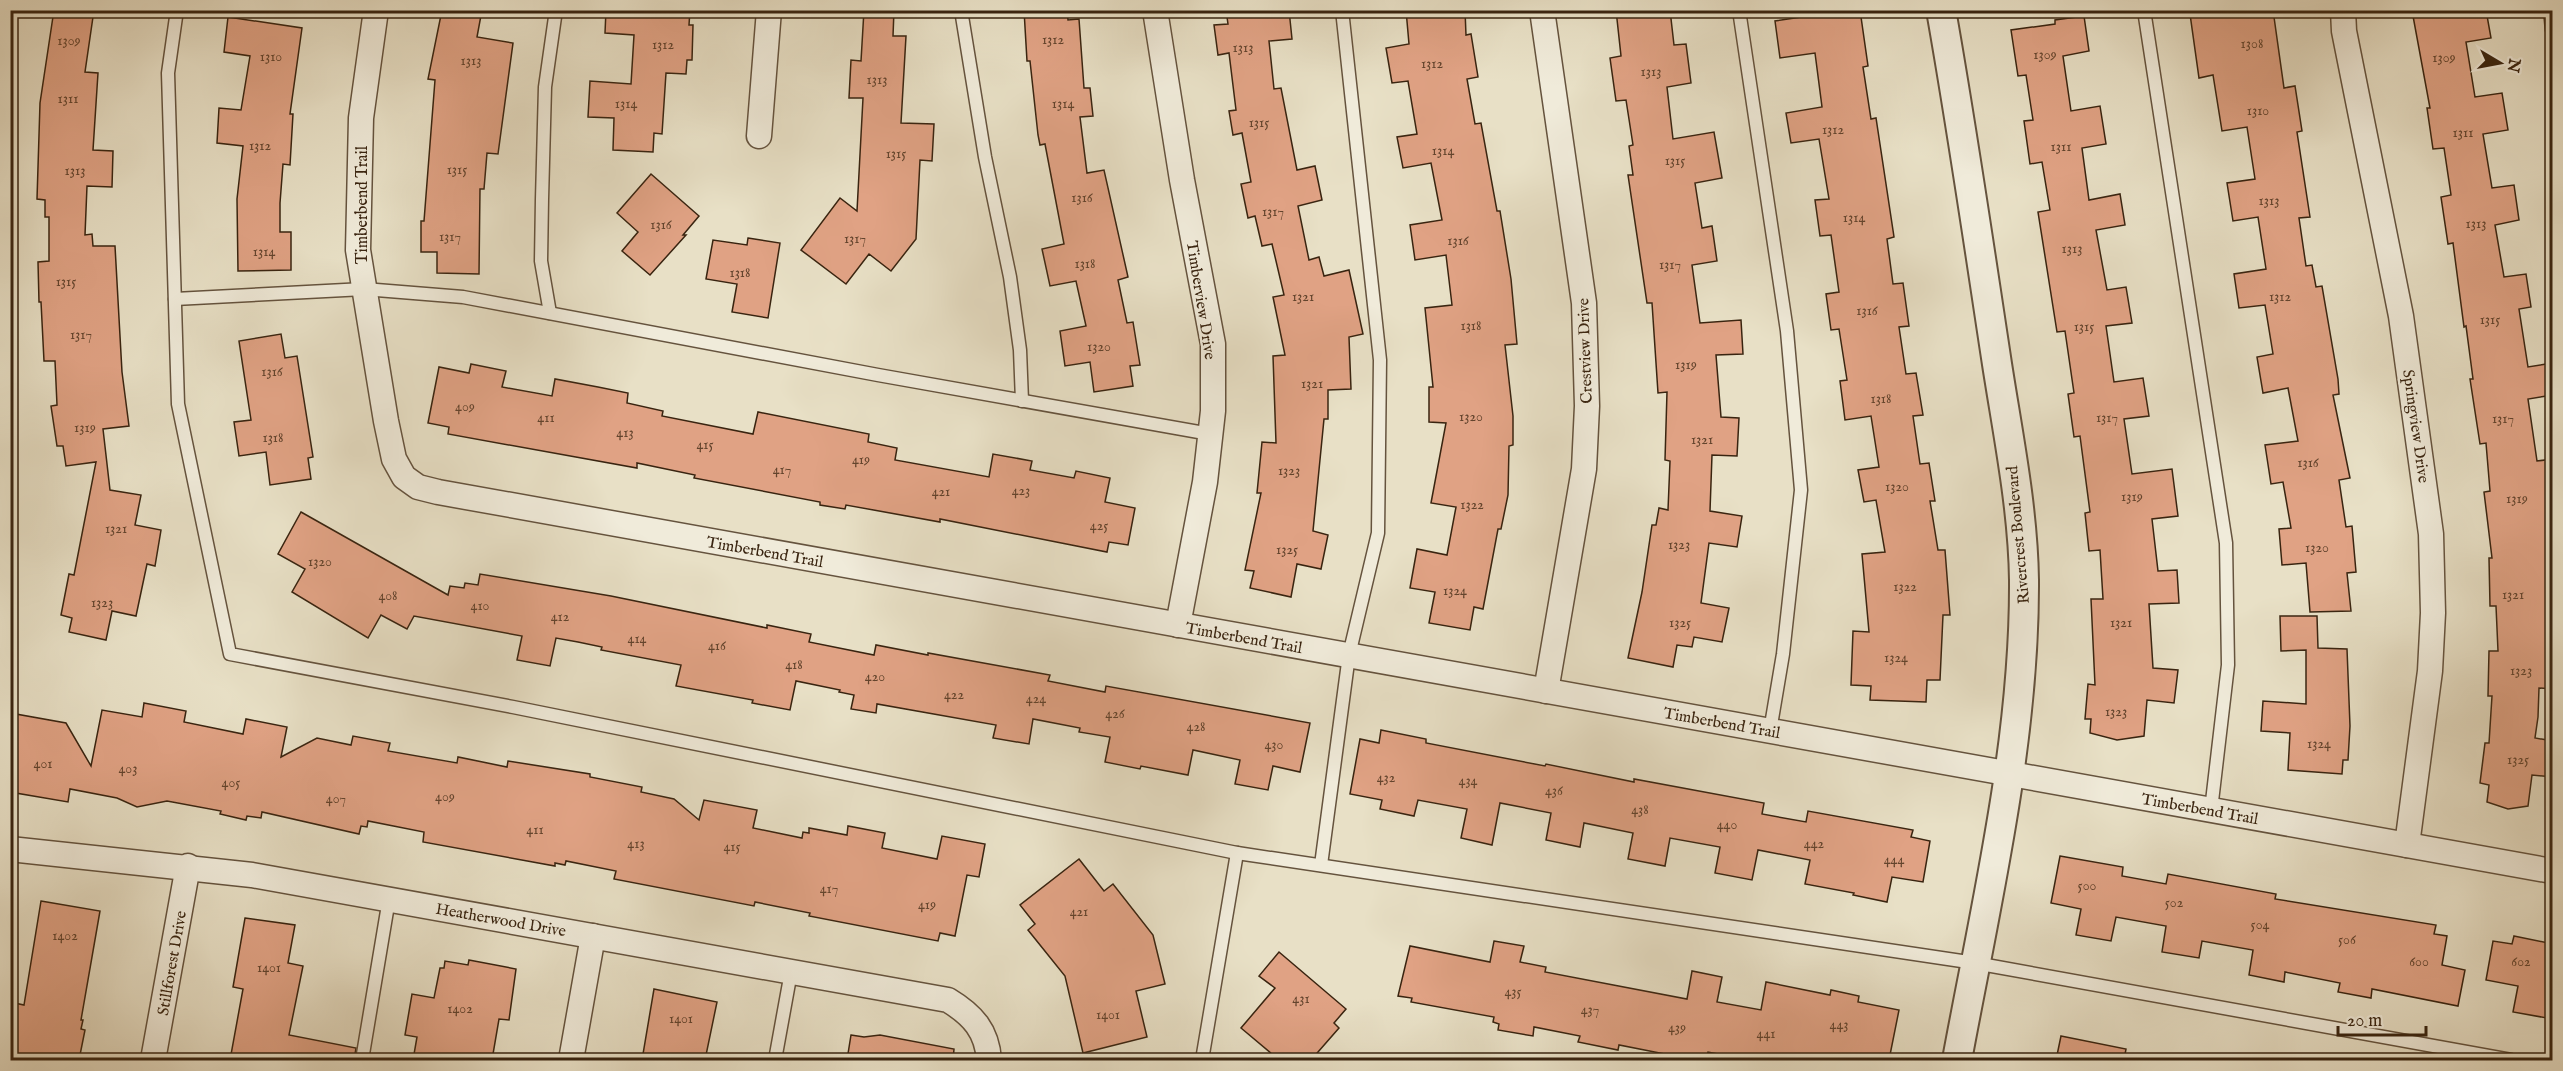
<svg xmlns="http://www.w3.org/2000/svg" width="2563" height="1071" viewBox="0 0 2563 1071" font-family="'IM FELL English',serif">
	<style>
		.building { fill: #e0a284; stroke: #392410; stroke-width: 1.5 }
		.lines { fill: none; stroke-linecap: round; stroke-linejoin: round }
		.service-casing { stroke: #65533e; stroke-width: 15 }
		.minor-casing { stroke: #65533e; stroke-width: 27 }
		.tertiary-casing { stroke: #65533e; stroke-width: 32 }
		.service { stroke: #f0ebda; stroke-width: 12 }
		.minor { stroke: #f0ebda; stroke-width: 24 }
		.tertiary { stroke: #f0ebda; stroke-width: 28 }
		.labels { text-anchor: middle; stroke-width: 4.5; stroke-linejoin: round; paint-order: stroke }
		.number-label { font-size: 14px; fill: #63442d }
		.street-label { font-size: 16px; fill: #392410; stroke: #f0ebda }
	</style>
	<rect width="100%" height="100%" fill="#e8e0c6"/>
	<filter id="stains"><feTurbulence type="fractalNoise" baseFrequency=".00333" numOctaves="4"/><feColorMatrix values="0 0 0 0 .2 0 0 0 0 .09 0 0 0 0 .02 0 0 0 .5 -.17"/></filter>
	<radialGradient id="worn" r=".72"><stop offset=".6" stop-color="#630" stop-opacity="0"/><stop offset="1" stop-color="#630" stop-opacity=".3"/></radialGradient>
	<g class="building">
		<path d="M54,10H94L85,72L98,73L93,150L113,151L112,187L87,186L85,235L92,234L93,246H115L122,372L129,426L103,429L110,490L141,495L135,525L161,530L155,566L147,564L136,616L112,611L106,640L69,632L72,618L61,615L69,574L74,575L96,462L66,466L63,446H57L51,406L57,405L55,361H44L41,302H39L38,262L49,261V217H45V200L37,199L40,103Z"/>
		<path d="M442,10H482L477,37L513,43L498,154L487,153L484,189H480L479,274L437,273V252H421V221H424L435,80L428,79Z"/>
		<path d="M606,10H690L689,25H693L692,60H687L686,74L666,73L662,134L654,133L653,152L613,150L614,118L588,117L590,81L631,84L634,35L605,33Z"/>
		<path d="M864,10H894L893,36H906L901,123L934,124L932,161L920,160L916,239L891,271L869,254L846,284L801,250L840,198L857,211L863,98H849L851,60L861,61Z"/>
		<path d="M1024,10H1067L1068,20L1079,19L1084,88H1090L1093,116L1080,117L1087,173L1104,170L1128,277L1118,280L1127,323L1133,322L1140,365L1130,366L1133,386L1094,392L1090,362L1065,366L1060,331L1086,326L1076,281L1050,286L1042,249L1064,244L1045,144L1040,145L1038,135L1030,61H1027Z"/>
		<path d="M1226,10H1289L1292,39L1269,41L1274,89L1281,88L1297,170L1315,166L1322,200L1298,206L1309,260L1319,257L1324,276L1349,270L1363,334L1349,337L1351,389L1328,390V419H1324L1313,531L1328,535L1321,569L1297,564L1291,597L1250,588L1254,571L1245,570L1261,493H1257L1262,442L1276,443L1273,356L1285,355L1273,297L1284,295L1272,244L1262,246L1255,216L1248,218L1241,184L1251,182L1242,133L1233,135L1229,111L1236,110L1229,53L1218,55L1214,25L1228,24Z"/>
		<path d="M1406,10H1465L1466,35L1471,34L1478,77L1467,79L1475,124L1481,123L1497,211H1500L1511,279L1517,344L1505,345L1513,416V445L1509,446L1508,495L1501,529H1498L1483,609L1474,607L1470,630L1429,623L1435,592L1410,588L1417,549L1447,555L1456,507L1431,503L1446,423L1429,422V387H1433L1425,308L1452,305L1446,255L1415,260L1410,225L1442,220L1431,163L1403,168L1397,137L1417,134L1408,81L1392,83L1386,48L1409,44Z"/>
		<path d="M1616,10H1670L1674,45L1686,44L1691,83L1667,87L1673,139L1714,132L1722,178L1695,183L1702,228L1712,226L1717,261L1692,265L1700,323L1741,320L1743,354L1716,355L1721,417L1739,418L1737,456L1712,455L1710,511L1742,516L1737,547L1709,543L1701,603L1729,608L1722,642L1694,637L1692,647L1677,645L1673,667L1628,658L1642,592L1652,525H1656L1659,508L1668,510L1670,461L1665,460L1667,392L1658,393L1652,303H1647L1628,175H1633L1629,146L1633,145L1626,100L1616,101L1610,58L1621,56Z"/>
		<path d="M1848,10H1860L1868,66L1863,67L1871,119L1876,118L1894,237L1887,239L1893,284L1903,283L1909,326L1899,327L1906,374L1916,373L1923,415L1913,416L1920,464L1929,463L1935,501H1930L1938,550H1945L1950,615H1943L1940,680H1927L1926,702L1870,700L1871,686L1851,685L1853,631L1869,632L1862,554L1885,552L1876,500L1864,502L1858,470L1879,467L1871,416L1845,420L1840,381L1847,380L1839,329L1831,330L1826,294L1839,292L1831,235L1820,236L1815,200L1829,199L1819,139L1791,143L1786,113L1822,107L1815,53L1780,58L1775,21Z"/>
		<path d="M2215,10H2273L2284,88L2295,86L2302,131L2297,132L2310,217L2299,218L2306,266L2312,265L2316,287L2322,286L2338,379L2339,394L2333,395L2350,478L2339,480L2346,527L2352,526L2356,572L2347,573L2351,611L2310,612L2306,563L2282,565L2279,529L2291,528L2283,482L2271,484L2265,445L2298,441L2288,388L2263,393L2257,357L2273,354L2265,305L2239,308L2234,274L2266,269L2258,217L2233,221L2227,183L2255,179L2247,127L2222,131L2213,75L2199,78L2190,14Z"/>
		<path d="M2444,10H2486L2491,38L2466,42L2475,97L2502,93L2508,130L2483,134L2492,188L2514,185L2519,220L2495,225L2504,277L2526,274L2531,307L2519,309L2528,367L2553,363V395L2528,399L2537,461L2553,459V497L2546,498L2553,561V689L2539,688L2538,717L2535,738L2553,741V777L2532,775L2528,806L2508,809L2487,802L2489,785L2480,783L2485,743H2489L2492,696H2488L2489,651H2498L2496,606H2490L2489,558H2492L2484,492L2490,491L2486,443L2480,444L2470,379H2473L2466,326L2464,327L2453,243L2448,244L2441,197L2451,195L2444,148L2433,149L2427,108H2430L2413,16Z"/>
		<path d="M2084,16L2089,51L2063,56L2071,111L2100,106L2106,144L2082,148L2089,200L2120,194L2125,225L2096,230L2107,290L2126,287L2132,323L2106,326L2114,382L2143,378L2149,416L2124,419L2132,474L2172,469L2178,516L2152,519L2158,571L2177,570L2179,603L2149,604L2153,668L2178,670L2174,703L2147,700L2144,736L2117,740L2090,733L2091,719H2085L2088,684L2095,685L2091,599H2103L2100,550L2089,551L2085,513L2090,512L2080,436L2074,437L2068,394L2074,393L2065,331L2057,332L2038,212L2050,210L2042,162L2030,164L2024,121L2033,120L2026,75L2018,76L2011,30L2055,24V20Z"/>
		<path d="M228,17L302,28L290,114H293L290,165L283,164L280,203V232H291V270L238,271L237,199L243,146L217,143L219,108L241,110L250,56L224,52Z"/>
		<path d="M651,174L699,216L683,235H686L650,275L622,251L638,232L617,213Z"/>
		<path d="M748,238L780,243L768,318L732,312L737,284L706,279L713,240L747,245Z"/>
		<path d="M281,334L285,358L297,356L313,457L308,458L311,479L270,485L266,452L239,456L234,422L251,420L239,341Z"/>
		<path d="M471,364L506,371L502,387L552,396L555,379L598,387L628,393L627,403L663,411L662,416L753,434L758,412L869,434L868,442L897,448L895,460L989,477L993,454L1032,461L1030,470L1074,478L1076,471L1110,478L1105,502L1135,508L1128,545L1109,542L1107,552L940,519V522L846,505L845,509L820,505V502L694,478L695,475L637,463V468L448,434L449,427L428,423L439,367L469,373Z"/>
		<path d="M301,512L448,595L450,586L464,588L465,583L478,585L480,574L611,596L767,628V625L811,634L809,642L874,655L876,645L928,655V653L1050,675L1048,681L1105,692L1106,686L1310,723L1300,772L1273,766L1268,790L1235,784L1240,760L1193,750L1188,775L1141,766L1140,769L1105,762L1110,737L1079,732L1080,728L1033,719L1029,744L993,738L996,725L877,704L876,713L851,709L854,695L839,692L840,690L796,681L790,710L752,703L753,700L676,686L681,665L601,650L602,647L578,642L556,638L550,666L517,660L522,636L414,616L407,629L381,615L368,638L292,592L305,569L278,554Z"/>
		<path d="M2280,616H2317L2318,648L2347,649L2350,726L2348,760H2343L2342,774L2288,770L2290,733L2261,731L2263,701L2306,704V650L2281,651Z"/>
		<path d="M144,703L186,711L184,722L243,734L246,719L287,727L281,757L317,738L351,745L353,736L390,743L388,751L457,763L458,757L507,767L508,761L590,774V777L642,787L641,792L674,799L699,820L704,800L757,810L753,828L802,838L803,832L809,833V828L847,835L848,826L885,833L882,848L937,859L942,836L985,844L979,877L967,875L955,936L940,933L938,941L809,916L810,913L755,902L754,906L614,879L616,871L566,861L565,865L555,863V866L423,842L424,832L368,821L367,827L361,826L359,834L262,812L261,818L247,816L246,820L220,814L221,811L167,801L137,807L117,798L70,789L68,802L10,792V713L66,723L91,766L102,710L142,717Z"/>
		<path d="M1381,730L1426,739V743L1545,766L1546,764L1634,782V779L1764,803L1762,814L1806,822L1808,811L1913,830L1911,837L1930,841L1923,882L1892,877L1887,902L1853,895L1854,893L1805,884L1810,860L1758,850L1752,880L1715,873L1720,847L1670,838L1665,866L1628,859L1633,833L1584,823L1580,847L1546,840L1551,813L1500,803L1492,845L1461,838L1467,809L1418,800L1414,816L1380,809L1382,800L1350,794L1360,739L1379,743Z"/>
		<path d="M2060,856L2123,867L2122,876L2166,884L2168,874L2276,894L2275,899L2436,925L2434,934L2447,936L2442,965L2465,970L2458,1006L2372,989L2371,998L2338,992L2340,983L2285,972L2284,982L2249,975L2253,950L2202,941L2199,958L2162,952L2166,926L2116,917L2111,941L2076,935L2081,909L2051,903Z"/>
		<path d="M1079,859L1104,891L1113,884L1153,935L1165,984L1136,991L1147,1037L1083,1053L1065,976L1028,930L1035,924L1020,905Z"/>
		<path d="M41,901L100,911L81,1020H83L81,1029L85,1030L79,1060H10V1002L24,1005Z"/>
		<path d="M245,918L295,925L288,963L303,966L289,1035L356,1048L354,1060H230L243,989L233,987Z"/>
		<path d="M2514,936L2553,944V988L2547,1018L2513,1012L2518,986L2486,980L2493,941L2512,944Z"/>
		<path d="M1494,941L1524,946L1520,962L1546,967L1545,972L1687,999L1692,971L1722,977L1717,1002L1761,1010L1766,982L1830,995L1831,990L1859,996L1858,1002L1899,1010L1889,1060H1751L1708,1052L1706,1060H1668L1670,1055L1619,1045L1618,1050L1578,1042L1580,1036L1534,1027L1533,1036L1498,1030L1499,1024L1493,1022L1494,1017L1411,1002L1412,998L1398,996L1410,946L1490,962Z"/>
		<path d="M1279,952L1346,1009L1334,1023L1339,1028L1311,1060H1279L1241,1028L1275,988L1259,976Z"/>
		<path d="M469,960L516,969L509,1020L499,1019L492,1060H413L417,1037L405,1035L412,994L434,998L440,968H444L445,961L468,965Z"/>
		<path d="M654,989L717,1002L705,1060H642Z"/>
		<path d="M851,1035L864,1037L880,1035L954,1049L953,1060H847Z"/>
		<path d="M2061,1036L2126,1049L2124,1060H2056Z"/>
	</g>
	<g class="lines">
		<defs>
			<g id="service">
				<path d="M177,10L168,73L178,404L230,654L513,707L1237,853L1975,963L2511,1060"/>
				<path d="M961,10L985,157L1010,277L1020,350L1022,401"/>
				<path d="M1739,10L1787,331L1801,490L1783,654L1770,731"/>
				<path d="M2144,10L2226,543L2228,665L2211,810"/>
				<path d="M2550,10L2552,30"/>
				<path d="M175,299L364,289L463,297L878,375L1210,434"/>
				<path d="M550,313L541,261L542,199L545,87L556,10"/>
				<path d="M1321,865L1349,655L1378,533L1380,360L1342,10"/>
				<path d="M362,1060L389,899"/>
				<path d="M775,1060L791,972"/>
				<path d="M1202,1060L1237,853"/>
			</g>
			<g id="minor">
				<path d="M376,10L361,118L358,250L386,421L394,459L404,477L418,487L438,492L2552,871"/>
				<path d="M1155,10L1182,180L1213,344V411L1205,482L1178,625"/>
				<path d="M1542,10L1584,303L1587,406L1584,469L1546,691"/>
				<path d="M2343,10L2344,31L2401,316L2431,534L2433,613L2430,671L2407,845"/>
				<path d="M759,136L769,10"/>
				<path d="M10,849L252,875L948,1000C973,1015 987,1031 989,1060"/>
				<path d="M153,1060L188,866"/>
				<path d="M571,1060L593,936"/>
			</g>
			<path id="tertiary" d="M1941,10C1962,128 1979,246 1997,364C2008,435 2023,508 2024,580C2025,741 1986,903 1957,1060"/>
		</defs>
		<use href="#service" class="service-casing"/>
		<use href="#minor" class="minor-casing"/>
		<use href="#tertiary" class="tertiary-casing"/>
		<use href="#service" class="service"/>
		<use href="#minor" class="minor"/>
		<use href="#tertiary" class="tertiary"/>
	</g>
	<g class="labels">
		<g class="number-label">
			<text x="1053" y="44">1312</text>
			<text x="69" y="45">1309</text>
			<text x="2252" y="48">1308</text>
			<text x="663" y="49">1312</text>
			<text x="1243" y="52">1313</text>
			<text x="2045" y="59">1309</text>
			<text x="271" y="61">1310</text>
			<text x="2444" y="62">1309</text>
			<text x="471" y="65">1313</text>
			<text x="1432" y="68">1312</text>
			<text x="1651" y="76">1313</text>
			<text x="877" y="84">1313</text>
			<text x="68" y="103">1311</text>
			<text x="626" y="108">1314</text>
			<text x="1063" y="108">1314</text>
			<text x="2258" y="115">1310</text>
			<text x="1259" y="127">1315</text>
			<text x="1833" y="134">1312</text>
			<text x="2463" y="137">1311</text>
			<text x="260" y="150">1312</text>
			<text x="2061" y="151">1311</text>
			<text x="1443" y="155">1314</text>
			<text x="896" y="158">1315</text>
			<text x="1675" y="165">1315</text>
			<text x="457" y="174">1315</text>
			<text x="75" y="175">1313</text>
			<text x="1082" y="202">1316</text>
			<text x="2269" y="205">1313</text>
			<text x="1273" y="216">1317</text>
			<text x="1854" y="222">1314</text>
			<text x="2476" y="228">1313</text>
			<text x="661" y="229">1316</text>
			<text x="450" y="241">1317</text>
			<text x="855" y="243">1317</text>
			<text x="1458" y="245">1316</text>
			<text x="2072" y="253">1313</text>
			<text x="264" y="256">1314</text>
			<text x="1085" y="268">1318</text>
			<text x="1670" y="269">1317</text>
			<text x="740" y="277">1318</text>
			<text x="66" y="286">1315</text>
			<text x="1303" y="301">1321</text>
			<text x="2280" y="301">1312</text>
			<text x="1867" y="315">1316</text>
			<text x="2490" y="324">1315</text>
			<text x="1471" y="330">1318</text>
			<text x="2084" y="331">1315</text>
			<text x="81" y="339">1317</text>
			<text x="1099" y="351">1320</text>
			<text x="1686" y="369">1319</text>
			<text x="272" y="376">1316</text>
			<text x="1312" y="388">1321</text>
			<text x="1881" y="403">1318</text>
			<text x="465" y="411">409</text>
			<text x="1471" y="421">1320</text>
			<text x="546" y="422">411</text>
			<text x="2107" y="422">1317</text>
			<text x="2503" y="423">1317</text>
			<text x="85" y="432">1319</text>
			<text x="625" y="437">413</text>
			<text x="273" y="442">1318</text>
			<text x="1702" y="444">1321</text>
			<text x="705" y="449">415</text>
			<text x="861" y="464">419</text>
			<text x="2308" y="467">1316</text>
			<text x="782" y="474">417</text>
			<text x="1289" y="475">1323</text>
			<text x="1897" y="491">1320</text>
			<text x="1021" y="495">423</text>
			<text x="941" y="496">421</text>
			<text x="2132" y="501">1319</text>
			<text x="2517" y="503">1319</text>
			<text x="1472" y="509">1322</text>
			<text x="1099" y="530">425</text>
			<text x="116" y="533">1321</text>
			<text x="1679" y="549">1323</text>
			<text x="2317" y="552">1320</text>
			<text x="1287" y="554">1325</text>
			<text x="320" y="566">1320</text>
			<text x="1905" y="591">1322</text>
			<text x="1455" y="595">1324</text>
			<text x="2513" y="599">1321</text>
			<text x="388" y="600">408</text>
			<text x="102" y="607">1323</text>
			<text x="480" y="610">410</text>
			<text x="560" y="621">412</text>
			<text x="1680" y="627">1325</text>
			<text x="2121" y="627">1321</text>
			<text x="637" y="643">414</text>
			<text x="717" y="650">416</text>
			<text x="1896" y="662">1324</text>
			<text x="794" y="669">418</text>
			<text x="2521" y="675">1323</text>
			<text x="875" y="681">420</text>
			<text x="954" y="699">422</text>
			<text x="1036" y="703">424</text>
			<text x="2116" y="716">1323</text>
			<text x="1115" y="718">426</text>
			<text x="1196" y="731">428</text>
			<text x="2319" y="748">1324</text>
			<text x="1274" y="749">430</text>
			<text x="2518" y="764">1325</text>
			<text x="43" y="768">401</text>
			<text x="128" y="773">403</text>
			<text x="1386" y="782">432</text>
			<text x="1468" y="785">434</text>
			<text x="231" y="787">405</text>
			<text x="1554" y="795">436</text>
			<text x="445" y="801">409</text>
			<text x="336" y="803">407</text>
			<text x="1640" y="814">438</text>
			<text x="1727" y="829">440</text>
			<text x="535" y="834">411</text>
			<text x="636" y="848">413</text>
			<text x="1814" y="848">442</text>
			<text x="732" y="851">415</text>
			<text x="1894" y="864">444</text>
			<text x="2087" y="890">500</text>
			<text x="829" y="893">417</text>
			<text x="2174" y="907">502</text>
			<text x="927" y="909">419</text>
			<text x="1079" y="916">421</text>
			<text x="2260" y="929">504</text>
			<text x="65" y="940">1402</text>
			<text x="2347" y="944">506</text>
			<text x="2419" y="966">600</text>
			<text x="2521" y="966">602</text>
			<text x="269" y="972">1401</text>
			<text x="1513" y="996">435</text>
			<text x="1301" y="1003">431</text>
			<text x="460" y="1013">1402</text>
			<text x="1590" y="1014">437</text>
			<text x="1108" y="1019">1401</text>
			<text x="681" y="1023">1401</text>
			<text x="1839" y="1029">443</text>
			<text x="1677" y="1032">439</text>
			<text x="1766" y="1038">441</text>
		</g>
		<g class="street-label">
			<text transform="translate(361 205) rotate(-90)" y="6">Timberbend Trail</text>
			<text transform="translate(1202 300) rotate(81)" y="6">Timberview Drive</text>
			<text transform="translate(1584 351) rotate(-92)" y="6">Crestview Drive</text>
			<text transform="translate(2417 426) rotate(82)" y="6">Springview Drive</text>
			<text transform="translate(2017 535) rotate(-95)" y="6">Rivercrest Boulevard</text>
			<text transform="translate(765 551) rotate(10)" y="6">Timberbend Trail</text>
			<text transform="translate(1244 637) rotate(10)" y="6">Timberbend Trail</text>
			<text transform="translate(1722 722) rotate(10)" y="6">Timberbend Trail</text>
			<text transform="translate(2200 808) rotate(10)" y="6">Timberbend Trail</text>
			<text transform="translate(501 919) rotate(10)" y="6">Heatherwood Drive</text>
			<text transform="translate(171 963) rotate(-80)" y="6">Stillforest Drive</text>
		</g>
	</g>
	<rect width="2563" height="1071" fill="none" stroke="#e8e0c6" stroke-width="36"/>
	<rect x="12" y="12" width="2539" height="1047" fill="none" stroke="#392410" stroke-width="3"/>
	<rect x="18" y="18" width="2527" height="1035" fill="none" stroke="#392410" stroke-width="1.5"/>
	<g transform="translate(2500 63) rotate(100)" stroke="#f0ebda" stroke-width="4.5" paint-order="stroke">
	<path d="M0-4.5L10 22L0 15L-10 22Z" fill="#392410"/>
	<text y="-9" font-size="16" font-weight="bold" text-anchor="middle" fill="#392410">N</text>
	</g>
	<path d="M2338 1026v9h88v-9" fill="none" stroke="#392410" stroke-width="3"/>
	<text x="2347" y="1026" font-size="18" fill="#392410" stroke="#f0ebda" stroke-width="4.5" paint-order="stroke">20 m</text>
	<rect width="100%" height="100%" filter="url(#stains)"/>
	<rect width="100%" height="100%" fill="url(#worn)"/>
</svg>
